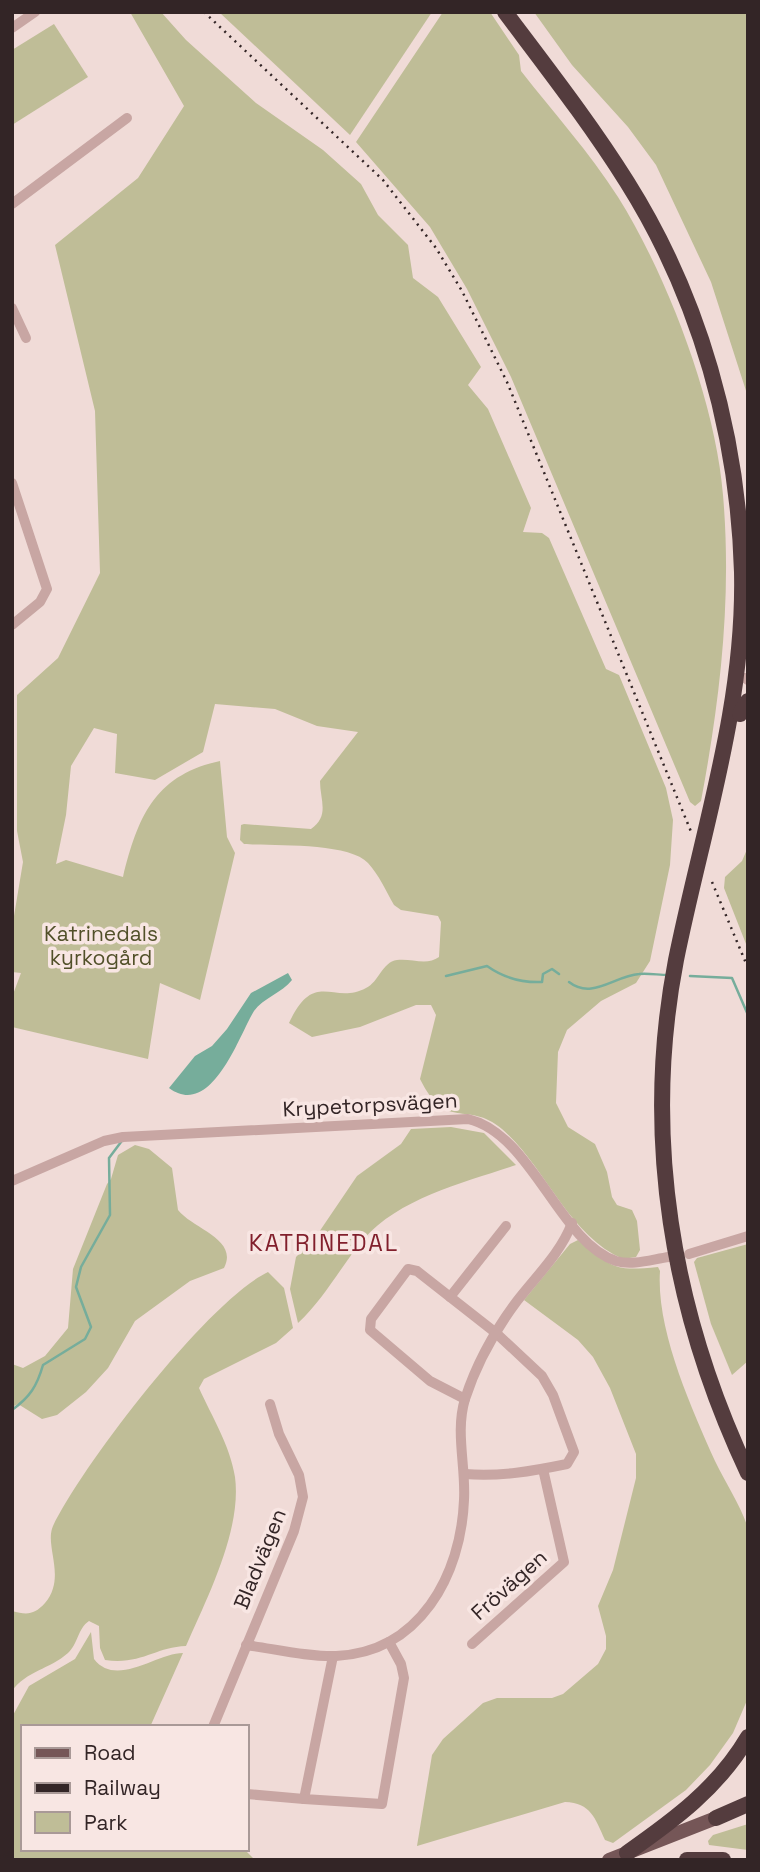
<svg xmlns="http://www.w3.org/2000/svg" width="760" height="1872" viewBox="0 0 760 1872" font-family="'Space Grotesk',sans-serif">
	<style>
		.green { fill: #bfbd97 }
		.water { fill: #76ad9b }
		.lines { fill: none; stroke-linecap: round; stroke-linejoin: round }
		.stream { stroke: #76ad9b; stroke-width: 2.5 }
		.minor { stroke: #c8a6a3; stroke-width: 10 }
		.major { stroke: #755657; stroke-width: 14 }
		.highway { stroke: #543c3e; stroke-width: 16 }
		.rail { stroke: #332526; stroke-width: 2.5; stroke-dasharray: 2 5; stroke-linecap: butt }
		.labels { text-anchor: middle; stroke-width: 7; stroke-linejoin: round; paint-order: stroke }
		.park-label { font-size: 21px; fill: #515029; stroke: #f8e6e3 }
		.street-label { font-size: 21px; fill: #332526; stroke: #f8e6e3 }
		.neighbourhood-label { font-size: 23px; letter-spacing: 2px; fill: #811f2c; stroke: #f8e6e3 }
	</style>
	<rect width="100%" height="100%" fill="#f0dbd7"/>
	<g class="green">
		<path d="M130,12H161L186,40L256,103L323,150L361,184L378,215L408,245L413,278L438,297L481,367L468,385L488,409L531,508L523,532L542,533L549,538L606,669L619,675L666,788L673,820L670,865L650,961L636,983L601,1001L567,1030L558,1052L556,1103L568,1127L595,1144L607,1172L612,1197L617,1205L632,1210L637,1221L640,1250L636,1257L623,1259C568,1235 546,1167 502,1129C466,1099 447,1133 420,1079L436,1015L431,1005H416L360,1027L312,1037L289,1023C315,968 333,1006 366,988C379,982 382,962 397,960C411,958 427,966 439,957L441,922L438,916L401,910L394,905C386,891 379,875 368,863C349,842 273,846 244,844L240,840L241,825L244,824L311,829C330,816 320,800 320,781L358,732L317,726L275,709L215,704L203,752L155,780L115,773L117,734L94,728L71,766L66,815L56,864L66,860L123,877C138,816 155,775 220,761L227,837L235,853L200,1000L160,983L148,1059L12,1027V997L21,973L12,972V928L23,862L17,831V695L58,658L100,573L95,411L55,245L138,178L184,106Z"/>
		<path d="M219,12H432L350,135Z"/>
		<path d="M443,12H490L519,55L521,71C553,112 590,153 618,197C667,275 716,403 723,495C732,599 720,700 701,801L695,806L690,802L511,377L467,289L430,227L356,142Z"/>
		<path d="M534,12H748V397L711,282L656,165L628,127L572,65Z"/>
		<path d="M54,24L88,77L12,125V50Z"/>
		<path d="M748,847V949L724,888L725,877L742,861Z"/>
		<path d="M451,1127L484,1133L516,1165C466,1182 399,1198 364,1239C340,1267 325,1298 298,1323L290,1289L296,1257L315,1238L357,1176L401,1144L411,1129Z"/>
		<path d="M135,1145L149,1149L172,1168L178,1210C193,1229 239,1239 224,1268L190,1281L135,1321L108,1368L86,1392L57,1415L42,1419L18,1404L12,1407V1364L23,1368L45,1356L68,1328L73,1269L107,1184L111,1179L118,1155Z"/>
		<path d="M578,1240C614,1266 609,1272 658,1267L660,1271C656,1330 691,1407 715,1461C726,1484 740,1504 748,1528V1698L733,1733L710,1765L686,1790L613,1843L605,1840C595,1818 591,1803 565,1802L417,1846L432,1755L443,1739L483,1703L497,1698H552L563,1694L598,1664L606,1649V1636L598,1606L613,1570L636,1478V1454L610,1388L593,1357L578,1340L524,1300L570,1244Z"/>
		<path d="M748,1244V1361L732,1375L711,1324L694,1262L697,1258Z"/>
		<path d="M268,1272L284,1288L293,1328L276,1343L204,1379L199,1388C212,1417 230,1445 235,1477C242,1530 207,1598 186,1646C155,1647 142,1665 105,1660L100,1648L99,1626L89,1621C78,1628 78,1644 68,1653C50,1669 26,1671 12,1691V1611C27,1615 34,1615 45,1603C67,1577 44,1546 53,1526C83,1464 208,1301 268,1272Z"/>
		<path d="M91,1632L94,1659C116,1688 157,1653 183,1653L150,1727H23V1849H244L255,1860L12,1858V1717L29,1686L75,1659Z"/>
		<path d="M748,1824V1850L709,1845L708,1841L713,1835Z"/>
	</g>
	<path class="water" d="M288,973L292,980C282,993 263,998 254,1011C240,1033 212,1120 169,1088L195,1056L212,1046L227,1029L251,993Z"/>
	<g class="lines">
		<g class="stream">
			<path d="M446,976L487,966C504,978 521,983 542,982L543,974L552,969L559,974"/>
			<path d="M690,976L732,978L748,1015"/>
			<path d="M569,982C592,1000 614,976 639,974C648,973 659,975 668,975"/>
			<path d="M12,1410C30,1397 37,1386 43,1365L85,1339L91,1327L76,1287L81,1267L110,1215L109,1158L121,1142"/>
		</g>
		<g class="minor">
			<path d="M12,28L35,12"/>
			<path d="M12,204L127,118"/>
			<path d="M12,308L26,338"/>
			<path d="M12,483L47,589L40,602L12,625"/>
			<path d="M745,678L748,680"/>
			<path d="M12,1181L104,1141L123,1137L468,1119C532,1134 559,1242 616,1261C633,1266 653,1259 669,1257"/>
			<path d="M689,1254L748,1236"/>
			<path d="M450,1297L506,1226"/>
			<path d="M465,1474C500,1477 533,1471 567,1464L574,1452L553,1395L542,1376L496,1333L417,1271L408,1269L371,1319L370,1330L430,1381L465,1399"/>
			<path d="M472,1644L564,1562L543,1469"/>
			<path d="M246,1645C275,1649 307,1657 336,1656C420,1652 461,1575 464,1500C466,1466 455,1432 465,1399C476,1365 496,1329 517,1301C537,1275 560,1254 572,1223"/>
			<path d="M333,1656L304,1799L382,1804L404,1678L401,1664L389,1642"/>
			<path d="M213,1727L294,1531L303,1497L299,1475L279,1434L270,1404"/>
			<path d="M247,1794L304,1799"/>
		</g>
		<path class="major" d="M609,1860L716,1818"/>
		<g class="highway">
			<path d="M505,12C547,68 590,123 627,182C700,298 738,435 742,572C745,706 702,831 676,960C642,1136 672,1312 748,1473"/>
			<path d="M740,714L748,701"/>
			<path d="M716,1818L748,1804"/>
			<path d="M627,1853C674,1820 718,1788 748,1737"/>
			<path d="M687,1860H723"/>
		</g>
		<g class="rail">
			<path d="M204,12L383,180L436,248L462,291L507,382L692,834"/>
			<path d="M712,882L748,968"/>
		</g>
	</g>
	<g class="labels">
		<g class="park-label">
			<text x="101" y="941">Katrinedals<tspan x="101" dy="24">kyrkogård</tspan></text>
		</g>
		<g class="street-label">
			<text transform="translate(370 1105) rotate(-3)" y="7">Krypetorpsvägen</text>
			<text transform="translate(260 1559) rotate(-68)" y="7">Bladvägen</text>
			<text transform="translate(509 1585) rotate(-42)" y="7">Frövägen</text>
		</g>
		<g class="neighbourhood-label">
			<text x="324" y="1251">KATRINEDAL</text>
		</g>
	</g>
	<rect width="760" height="1872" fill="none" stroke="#332526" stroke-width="28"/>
	<rect x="21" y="1725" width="228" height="126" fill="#f8e6e3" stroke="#a99997" stroke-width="2"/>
	<rect x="35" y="1748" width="35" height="10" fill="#755657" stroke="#a99997" stroke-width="2"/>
	<text x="84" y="1760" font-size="21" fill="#332526">Road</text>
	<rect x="35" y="1783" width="35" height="10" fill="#332526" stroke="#a99997" stroke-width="2"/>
	<text x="84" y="1795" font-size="21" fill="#332526">Railway</text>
	<rect x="35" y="1812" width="35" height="21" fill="#bfbd97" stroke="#a99997" stroke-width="2"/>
	<text x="84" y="1830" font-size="21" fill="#332526">Park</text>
</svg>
